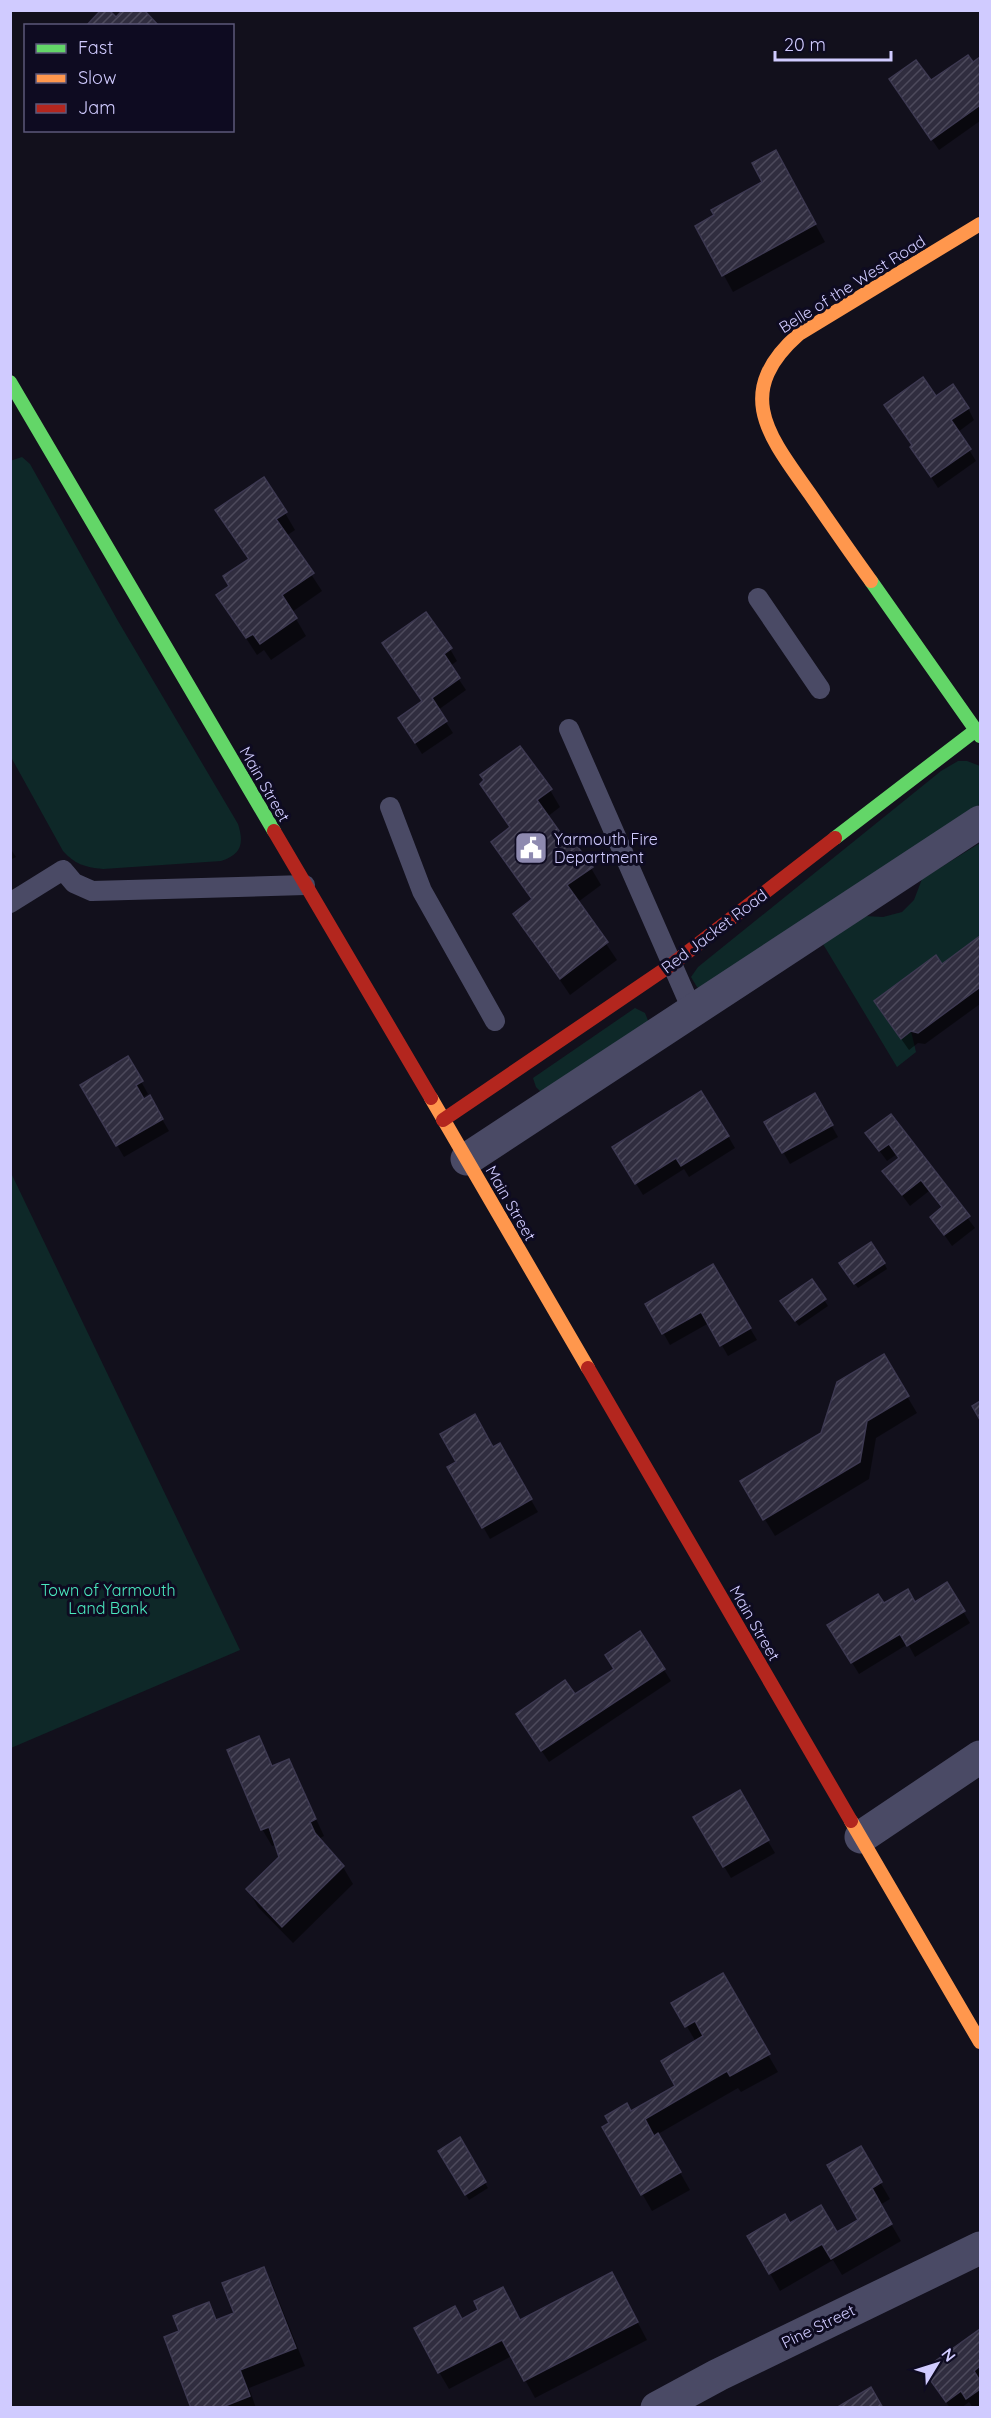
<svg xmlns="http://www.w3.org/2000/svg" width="991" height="2418" viewBox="0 0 991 2418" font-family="Quicksand,sans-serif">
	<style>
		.green { fill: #0e2828 }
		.shadow { fill: #0007 }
		.building { fill: url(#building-hatch); stroke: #3d3951; stroke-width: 1.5 }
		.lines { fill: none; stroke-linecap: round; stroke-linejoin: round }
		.lane { stroke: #4a4a65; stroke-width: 20 }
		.street { stroke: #4a4a65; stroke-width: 33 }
		.fast { stroke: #63d668; stroke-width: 14 }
		.slow { stroke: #ff974d; stroke-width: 14 }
		.jam { stroke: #b3261e; stroke-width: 14 }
		.labels { text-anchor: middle; stroke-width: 6; stroke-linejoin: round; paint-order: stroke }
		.street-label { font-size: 16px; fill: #d0cbff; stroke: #0e0b21 }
		.poi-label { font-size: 16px; fill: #d0cbff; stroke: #0e0b21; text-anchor: start }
		.park-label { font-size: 16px; fill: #4bebc0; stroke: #0e0b21 }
	</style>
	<defs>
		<pattern id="building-hatch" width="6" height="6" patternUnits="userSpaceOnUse" patternTransform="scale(1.5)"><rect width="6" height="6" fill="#302d3f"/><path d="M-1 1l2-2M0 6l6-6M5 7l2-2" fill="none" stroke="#4d4a5c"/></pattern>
	</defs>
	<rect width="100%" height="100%" fill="#12101c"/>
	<g class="green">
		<path d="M22,457L30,464L118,621L238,824C244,843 242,854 221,861L103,869C84,867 75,864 63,851L11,757L10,461Z"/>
		<path d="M958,761H967L980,766V803L977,807L701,990L697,987L691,977L698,967L941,771Z"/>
		<path d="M980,843V936L942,964L936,955L874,1001L901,1039L911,1031L916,1052L897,1067L823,944L865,916L883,917L902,912L914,900L922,879Z"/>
		<path d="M635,1008L645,1013L649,1023L543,1094L536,1087L533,1078Z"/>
		<path d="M11,1173L240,1650L11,1748H10Z"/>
	</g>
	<g class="shadow">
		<path d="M980,58V121L939,150L891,80L930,82Z"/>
		<path d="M785,169L825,242L733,292L697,226Z"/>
		<path d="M935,398L968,408L974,420L958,432L976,461L938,488L912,447Z"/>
		<path d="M285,513L295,530L286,536L322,591L292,612L306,636L271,660L264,650L257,655L218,595L230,587L250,560L227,528Z"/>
		<path d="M450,649L457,661L450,666L466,690L438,710L453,733L422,754L400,719L424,702L391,655Z"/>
		<path d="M482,784L550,790L560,807L547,817L572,851L591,868L601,885L578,902L617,960L570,995L515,914L533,901L493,842L511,829Z"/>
		<path d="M10,848L16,857L10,860Z"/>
		<path d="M980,938V1004L925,1044L918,1043L909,1050L883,1013Z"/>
		<path d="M128,1058L148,1094L142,1098L144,1101L149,1097L169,1131L124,1157L82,1085Z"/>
		<path d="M814,1095L838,1137L790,1164L766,1122Z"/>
		<path d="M891,1116L975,1228L952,1246L932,1217L942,1209L929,1191L910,1206L884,1171L900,1159L897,1154L887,1161L867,1134Z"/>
		<path d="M728,1136L735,1148L689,1177L684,1169L643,1195L621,1159Z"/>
		<path d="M884,1263L887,1269L858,1288L844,1269Z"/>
		<path d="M713,1266L757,1340L728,1356L709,1323L670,1345L647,1304Z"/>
		<path d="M812,1281L828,1306L799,1326L785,1307Z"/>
		<path d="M883,1356L917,1413L876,1438L869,1479L775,1536L742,1482L822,1434Z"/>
		<path d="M499,1445L538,1512L490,1539L449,1467Z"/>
		<path d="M947,1584L970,1623L915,1657L908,1644L859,1674L829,1625L883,1605L915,1604Z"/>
		<path d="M664,1670L671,1681L549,1762L525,1726L574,1696Z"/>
		<path d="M259,1738L274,1767L289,1761L324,1836L318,1839L343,1867L353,1884L293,1943L258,1907L248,1890L281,1858L276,1845L272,1846L262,1829Z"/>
		<path d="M739,1792L775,1853L731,1878L695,1818Z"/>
		<path d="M722,1975L778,2072L741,2092L738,2088L658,2134L690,2190L652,2211L604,2127L677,2086L696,2042L673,2003Z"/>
		<path d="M459,2140L488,2188L469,2200L440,2151Z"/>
		<path d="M860,2148L890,2199L880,2205L901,2241L842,2275L833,2260L780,2291L749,2236L789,2225L836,2234L860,2221Z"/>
		<path d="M263,2269L273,2286L305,2366L249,2388L256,2408H192L181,2332L209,2304L218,2321L236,2314Z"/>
		<path d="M621,2291L647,2340L535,2398L512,2356L449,2389L439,2372L462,2321L480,2310L520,2322Z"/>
		<path d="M980,2331V2406L973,2408L969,2402L961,2408H950L925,2370Z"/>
	</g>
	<g class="building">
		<path d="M101,10H109L116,17L123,10H144L159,26H86Z"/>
		<path d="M968,55L973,62L980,57V105L931,140L889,79L916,60L931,80Z"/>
		<path d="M776,150L816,224L722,276L695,226L714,215L711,210L762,182L752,163Z"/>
		<path d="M923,377L936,396L953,384L969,408L951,420L971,449L931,477L910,447L912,445L884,405Z"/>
		<path d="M264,477L287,512L276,519L314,573L282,595L297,618L260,644L253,634L246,638L216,595L229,586L223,576L249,559L215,510Z"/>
		<path d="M426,612L452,648L444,654L460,678L432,698L447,721L415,743L398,718L422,701L382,643Z"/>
		<path d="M520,746L552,789L537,800L572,849L577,846L593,867L567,885L608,942L560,979L513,914L532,899L491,842L510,827L480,784L484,780L480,775Z"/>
		<path d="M980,936V987L918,1033L911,1031L901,1039L874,1001L936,955L942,964Z"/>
		<path d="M128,1056L143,1081L136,1085L144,1099L150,1095L163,1119L116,1146L80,1085Z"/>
		<path d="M701,1091L729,1136L681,1166L676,1158L635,1184L612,1147Z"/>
		<path d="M815,1093L833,1125L782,1153L764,1122Z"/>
		<path d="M891,1114L970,1216L944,1235L930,1217L942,1207L921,1180L902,1195L882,1171L899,1158L889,1144L879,1151L865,1133Z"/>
		<path d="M871,1242L885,1263L854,1284L839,1263Z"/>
		<path d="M713,1264L751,1328L720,1346L701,1312L662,1334L645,1304Z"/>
		<path d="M812,1279L826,1299L795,1321L780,1301Z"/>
		<path d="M884,1354L909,1396L867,1421L860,1462L763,1520L740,1481L821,1433L837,1382Z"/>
		<path d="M980,1401V1420L972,1406Z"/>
		<path d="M475,1414L493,1447L500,1443L532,1499L482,1528L447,1467L456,1462L440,1434Z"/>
		<path d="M947,1582L965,1611L907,1646L900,1634L851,1663L827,1625L878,1594L884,1603L908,1589L915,1602Z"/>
		<path d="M640,1631L665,1669L541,1751L516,1714L565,1680L575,1694L614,1669L605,1655Z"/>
		<path d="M259,1736L272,1766L289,1759L316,1819L310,1822L315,1833L344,1866L282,1927L246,1889L279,1857L269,1827L261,1830L227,1750Z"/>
		<path d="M740,1790L769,1840L723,1867L693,1817Z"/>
		<path d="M723,1973L770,2054L730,2076L727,2071L645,2119L654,2136L658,2133L681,2172L641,2195L602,2127L609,2123L605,2116L627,2103L631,2111L675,2086L661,2061L703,2036L695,2021L685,2027L671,2003Z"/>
		<path d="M460,2137L486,2182L465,2195L438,2151Z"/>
		<path d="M861,2146L882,2182L872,2188L892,2224L831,2259L822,2244L769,2274L747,2236L785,2214L790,2223L821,2205L837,2232L858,2220L827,2165Z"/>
		<path d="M264,2267L296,2348L240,2370L250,2396L220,2408H191L164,2337L179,2331L173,2316L209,2302L216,2320L234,2313L222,2283Z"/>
		<path d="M612,2272L638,2322L524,2381L502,2340L438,2373L414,2328L455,2306L462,2319L478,2310L474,2301L503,2287L520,2320Z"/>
		<path d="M980,2329V2366L974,2371L980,2381V2389L966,2399L961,2391L946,2402L923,2370Z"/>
		<path d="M871,2387L883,2408H836Z"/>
	</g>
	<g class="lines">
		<g class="lane">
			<path d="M758,598L820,689"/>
			<path d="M569,729L693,1012"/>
			<path d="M390,807L422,891L495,1021"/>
			<path d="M10,903L63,870L74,883L92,891L305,885"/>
		</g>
		<g class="street">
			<path d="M467,1159L980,822"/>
			<path d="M861,1837L980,1757"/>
			<path d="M657,2408L718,2375L980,2248"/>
		</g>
		<g class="fast">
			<path d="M10,382L274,831"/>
			<path d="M871,581L980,736"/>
			<path d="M835,838L976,730"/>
		</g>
		<g class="slow">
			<path d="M871,581C850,552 830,523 810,494C769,436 732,393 799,334L980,224"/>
			<path d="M431,1098L588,1368"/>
			<path d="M851,1821L980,2042"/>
		</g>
		<g class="jam">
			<path d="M274,831L431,1098"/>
			<path d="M443,1120L671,965L835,838"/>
			<path d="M588,1368L851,1821"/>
		</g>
	</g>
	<defs>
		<symbol id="civic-square" viewBox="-11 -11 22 22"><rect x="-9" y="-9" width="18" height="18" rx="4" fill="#8e8ab0" stroke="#0e0b21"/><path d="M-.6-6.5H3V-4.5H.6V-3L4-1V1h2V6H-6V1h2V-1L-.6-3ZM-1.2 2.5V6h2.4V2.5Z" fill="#fff"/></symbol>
	</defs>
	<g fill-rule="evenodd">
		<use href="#civic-square" x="512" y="829" width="38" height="38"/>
	</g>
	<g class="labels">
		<g class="street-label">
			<text transform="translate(852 284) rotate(-32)" y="6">Belle of the West Road</text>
			<text transform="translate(265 784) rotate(60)" y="6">Main Street</text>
			<text transform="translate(714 931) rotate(-37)" y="6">Red Jacket Road</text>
			<text transform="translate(511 1203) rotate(60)" y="6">Main Street</text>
			<text transform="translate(755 1623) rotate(60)" y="6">Main Street</text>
			<text transform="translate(818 2326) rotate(-26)" y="6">Pine Street</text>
		</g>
		<g class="poi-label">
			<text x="554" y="845">Yarmouth Fire<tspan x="554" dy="18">Department</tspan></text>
		</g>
		<g class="park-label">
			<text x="108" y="1596">Town of Yarmouth<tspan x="108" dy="18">Land Bank</tspan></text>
		</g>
	</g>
	<rect width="991" height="2418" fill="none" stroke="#d0cbff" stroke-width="24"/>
	<rect x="24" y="24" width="210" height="108" fill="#0e0b21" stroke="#5c587a" stroke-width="1.5"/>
	<rect x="36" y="44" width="30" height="9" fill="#63d668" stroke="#5c587a" stroke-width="1.5"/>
	<text x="78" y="54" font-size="18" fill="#d0cbff">Fast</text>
	<rect x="36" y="74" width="30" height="9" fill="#ff974d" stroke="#5c587a" stroke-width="1.5"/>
	<text x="78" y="84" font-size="18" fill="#d0cbff">Slow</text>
	<rect x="36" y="104" width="30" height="9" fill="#b3261e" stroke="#5c587a" stroke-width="1.5"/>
	<text x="78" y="114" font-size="18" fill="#d0cbff">Jam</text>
	<g transform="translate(937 2364) rotate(52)" stroke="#0e0b21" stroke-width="4.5" paint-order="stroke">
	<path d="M0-4.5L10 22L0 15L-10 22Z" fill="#d0cbff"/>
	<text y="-9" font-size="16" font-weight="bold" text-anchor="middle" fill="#d0cbff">N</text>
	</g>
	<path d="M775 51v9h116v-9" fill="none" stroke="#d0cbff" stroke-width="3"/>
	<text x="784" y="51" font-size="18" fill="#d0cbff" stroke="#0e0b21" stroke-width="4.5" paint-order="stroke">20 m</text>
</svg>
